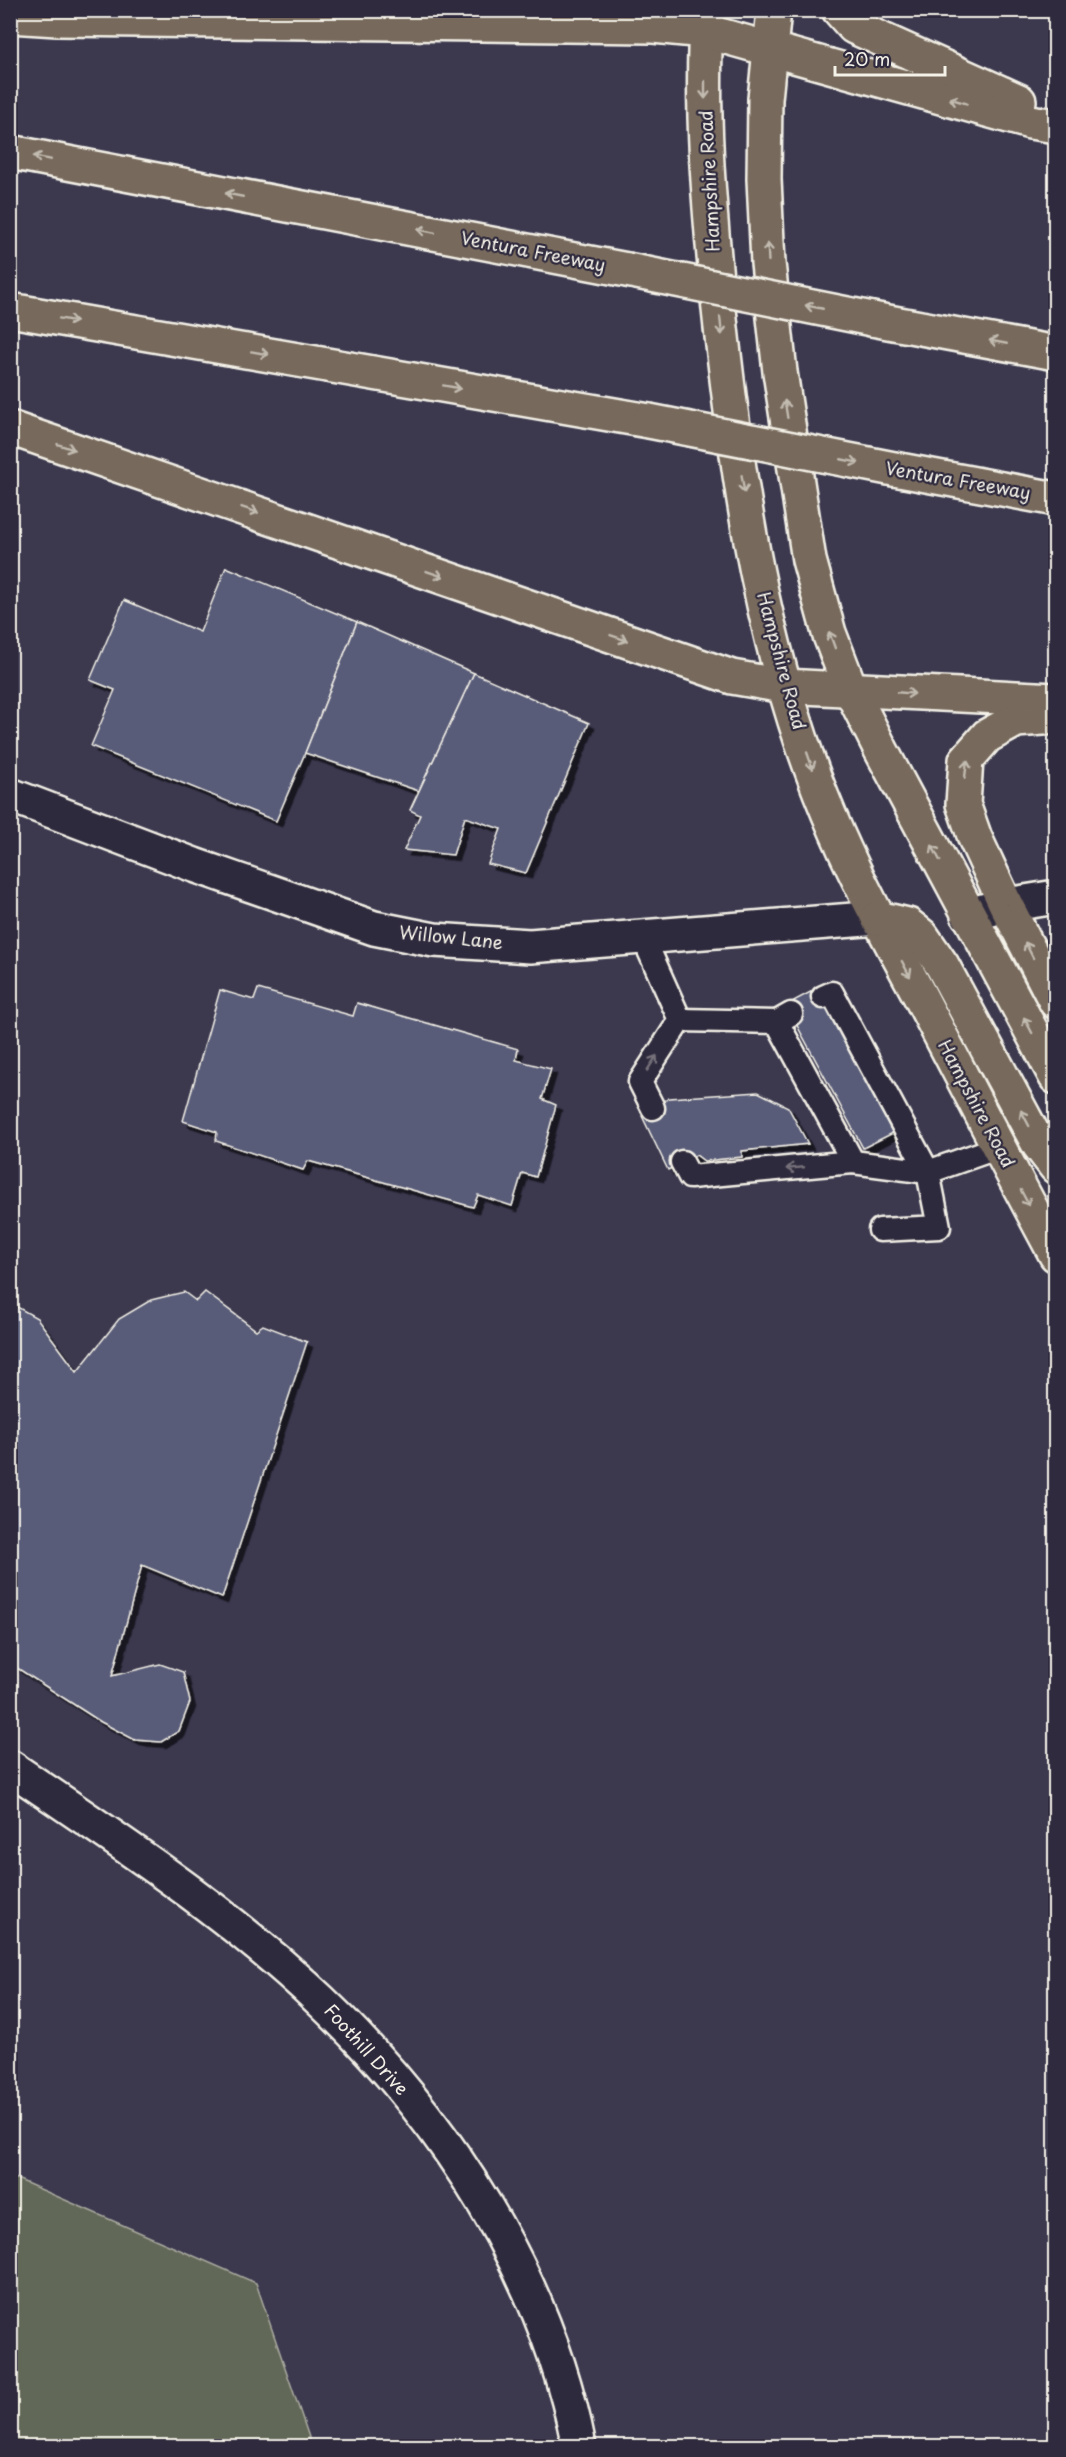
<svg xmlns="http://www.w3.org/2000/svg" width="1066" height="2457" viewBox="0 0 1066 2457" font-family="'Playpen Sans',sans-serif">
	<style>
		.green { fill: #626759; stroke: #abaca0; stroke-width: 1.5 }
		.building { fill: #595b78; stroke: #f4f1e8; stroke-width: 1.5; filter: url(#shadow) }
		.lines { fill: none; stroke-linecap: round; stroke-linejoin: round }
		.service-casing { stroke: #f4f1e8; stroke-width: 27 }
		.minor-casing { stroke: #f4f1e8; stroke-width: 38 }
		.tertiary-casing { stroke: #f4f1e8; stroke-width: 38 }
		.primary-casing { stroke: #f4f1e8; stroke-width: 38 }
		.motorway-casing { stroke: #f4f1e8; stroke-width: 38 }
		.service { stroke: #2f2a3d; stroke-width: 22 }
		.minor { stroke: #2f2a3d; stroke-width: 33 }
		.tertiary { stroke: #2f2a3d; stroke-width: 33 }
		.primary { stroke: #77695c; stroke-width: 33 }
		.motorway { stroke: #77695c; stroke-width: 33 }
		.motorway-bridge-casing { stroke: #f4f1e8; stroke-width: 38; stroke-linecap: butt }
		.motorway-bridge { stroke: #77695c; stroke-width: 33 }
		.oneway { stroke: #c2bbb0 }
		.oneway2 { stroke: #747079 }
		.labels { text-anchor: middle; stroke-width: 4.5; stroke-linejoin: round; paint-order: stroke }
		.street-label { font-size: 18px; fill: #f4f1e8; stroke: #2f2a3d }
	</style>
	<defs>
		<filter id="shadow"><feDropShadow dx="5.5" dy="5.5" stdDeviation="0" flood-color="#0009"/></filter>
	</defs>
	<rect width="100%" height="100%" fill="#3c394f"/>
	<filter id="ink" filterUnits="userSpaceOnUse"><feTurbulence type="fractalNoise" baseFrequency=".0167" numOctaves="2"/><feDisplacementMap in="SourceGraphic" scale="12" xChannelSelector="R" yChannelSelector="G"/><feConvolveMatrix kernelMatrix="1 2 1 2 8 2 1 2 1" color-interpolation-filters="sRGB"/></filter>
	<g filter="url(#ink)">
		<path class="green" d="M10,2176L256,2283L312,2446H11Z"/>
		<g class="building">
			<path d="M226,567L357,622L305,753L276,821L91,746L115,690L90,680L124,600L200,632Z"/>
			<path d="M357,622L474,673L419,791L305,753Z"/>
			<path d="M474,673L589,723L526,873L488,864L501,829L465,817L453,855L404,850L420,815L410,810Z"/>
			<path d="M818,988L893,1133L863,1148L786,1005Z"/>
			<path d="M258,989L353,1016L357,1003L518,1049L516,1060L551,1069L542,1099L556,1105L536,1177L522,1173L512,1206L478,1195L473,1207L308,1161L303,1170L216,1141L217,1132L183,1121L220,990L254,1000Z"/>
			<path d="M758,1092L788,1107L808,1144L742,1151V1157L704,1161L696,1155L668,1170L642,1116L669,1098Z"/>
			<path d="M184,1292L196,1301L205,1292L256,1330L263,1325L307,1342L222,1598L142,1565L112,1676L160,1664L183,1672L190,1702L179,1731L161,1742L135,1740L101,1722L14,1666L10,1647V1303L37,1318L77,1372L119,1319L151,1300Z"/>
		</g>
		<g class="lines">
			<defs>
				<g id="service">
					<path d="M643,937L680,1020"/>
					<path d="M791,1014L777,1022L853,1162L928,1172L832,993L823,997"/>
					<path d="M680,1020L777,1022"/>
					<path d="M653,1108L640,1082L680,1020"/>
					<path d="M682,1162L690,1177L853,1162"/>
					<path d="M880,1230L939,1227L928,1172L999,1147"/>
				</g>
				<g id="minor">
					<path d="M968,915L1006,905L1056,897"/>
					<path d="M10,1767C117,1840 227,1911 321,2001C446,2120 546,2276 579,2446"/>
				</g>
				<path id="tertiary" d="M10,795L194,865L374,928L434,940L530,946L878,918"/>
				<g id="primary">
					<path d="M707,10C700,106 709,205 718,300C737,481 763,666 837,833C862,890 892,944 921,998C966,1084 1010,1170 1056,1255"/>
					<path d="M774,10L765,99L764,179L768,263L780,372L809,560L829,633L850,688L881,750L1056,1077"/>
					<path d="M878,918L908,925L922,936L942,965L1039,1145L1056,1167"/>
				</g>
				<g id="motorway">
					<path d="M839,10L854,27L1019,101"/>
					<path d="M10,16L57,19L653,26L705,31L1030,122L1056,126"/>
					<path d="M10,152L627,270"/>
					<path d="M10,310L649,421"/>
					<path d="M872,319L1056,353"/>
					<path d="M10,428L732,677L784,686L1056,700"/>
					<path d="M894,469L1056,499"/>
					<path d="M1056,717L1016,720L987,736L966,760L963,804L975,838L1006,905L1056,1002"/>
				</g>
			</defs>
			<use href="#service" class="service-casing"/>
			<use href="#minor" class="minor-casing"/>
			<use href="#tertiary" class="tertiary-casing"/>
			<use href="#primary" class="primary-casing"/>
			<use href="#motorway" class="motorway-casing"/>
			<use href="#service" class="service"/>
			<use href="#minor" class="minor"/>
			<use href="#tertiary" class="tertiary"/>
			<use href="#primary" class="primary"/>
			<use href="#motorway" class="motorway"/>
			<defs>
				<g id="motorway-bridge">
					<path d="M627,270L872,319"/>
					<path d="M649,421L894,469"/>
				</g>
			</defs>
			<use href="#motorway-bridge" class="motorway-bridge-casing"/>
			<use href="#motorway-bridge" class="motorway-bridge"/>
		</g>
		<defs><path id="oneway-shaft" d="M-6 0H5M1.5-3L5.5 0L1.5 3" fill="none" stroke-width="1.6" stroke-linecap="round" stroke-linejoin="round" transform="scale(1.5)"/></defs>
		<g class="oneway">
			<use href="#oneway-shaft" transform="translate(705 90) rotate(90)"/>
			<use href="#oneway-shaft" transform="translate(958 101) rotate(-164)"/>
			<use href="#oneway-shaft" transform="translate(42 158) rotate(-169)"/>
			<use href="#oneway-shaft" transform="translate(234 195) rotate(-169)"/>
			<use href="#oneway-shaft" transform="translate(426 231) rotate(-169)"/>
			<use href="#oneway-shaft" transform="translate(768 252) rotate(-93)"/>
			<use href="#oneway-shaft" transform="translate(814 307) rotate(-169)"/>
			<use href="#oneway-shaft" transform="translate(68 320) rotate(10)"/>
			<use href="#oneway-shaft" transform="translate(721 326) rotate(84)"/>
			<use href="#oneway-shaft" transform="translate(998 342) rotate(-169)"/>
			<use href="#oneway-shaft" transform="translate(260 353) rotate(10)"/>
			<use href="#oneway-shaft" transform="translate(452 387) rotate(10)"/>
			<use href="#oneway-shaft" transform="translate(786 409) rotate(-99)"/>
			<use href="#oneway-shaft" transform="translate(66 447) rotate(19)"/>
			<use href="#oneway-shaft" transform="translate(850 461) rotate(11)"/>
			<use href="#oneway-shaft" transform="translate(743 484) rotate(81)"/>
			<use href="#oneway-shaft" transform="translate(250 510) rotate(19)"/>
			<use href="#oneway-shaft" transform="translate(435 574) rotate(19)"/>
			<use href="#oneway-shaft" transform="translate(619 638) rotate(19)"/>
			<use href="#oneway-shaft" transform="translate(832 640) rotate(-110)"/>
			<use href="#oneway-shaft" transform="translate(906 693) rotate(5)"/>
			<use href="#oneway-shaft" transform="translate(810 761) rotate(71)"/>
			<use href="#oneway-shaft" transform="translate(966 769) rotate(-83)"/>
			<use href="#oneway-shaft" transform="translate(936 853) rotate(-118)"/>
			<use href="#oneway-shaft" transform="translate(1029 950) rotate(-117)"/>
			<use href="#oneway-shaft" transform="translate(906 969) rotate(62)"/>
			<use href="#oneway-shaft" transform="translate(1028 1025) rotate(-118)"/>
			<use href="#oneway-shaft" transform="translate(1025 1118) rotate(-118)"/>
			<use href="#oneway-shaft" transform="translate(1025 1198) rotate(62)"/>
		</g>
		<g class="oneway2">
			<use href="#oneway-shaft" transform="translate(652 1063) rotate(-57)"/>
			<use href="#oneway-shaft" transform="translate(795 1168) rotate(175)"/>
		</g>
	</g>
	<g class="labels">
		<g class="street-label">
			<text transform="translate(710 181) rotate(-93)" y="6">Hampshire Road</text>
			<text transform="translate(533 252) rotate(11)" y="6">Ventura Freeway</text>
			<text transform="translate(958 481) rotate(10)" y="6">Ventura Freeway</text>
			<text transform="translate(781 661) rotate(75)" y="6">Hampshire Road</text>
			<text transform="translate(451 938) rotate(6)" y="6">Willow Lane</text>
			<text transform="translate(976 1104) rotate(62)" y="6">Hampshire Road</text>
			<text transform="translate(366 2050) rotate(48)" y="6">Foothill Drive</text>
		</g>
	</g>
	<rect width="1066" height="2457" fill="none" stroke="#2f2a3d" stroke-width="36"/>
	<rect x="18" y="18" width="1030" height="2421" fill="none" stroke="#f4f1e8" stroke-width="2" filter="url(#ink)"/>
	<path d="M835 66v9h110v-9" fill="none" stroke="#f4f1e8" stroke-width="3"/>
	<text x="844" y="66" font-size="18" fill="#f4f1e8" stroke="#2f2a3d" stroke-width="4.5" paint-order="stroke">20 m</text>
</svg>
